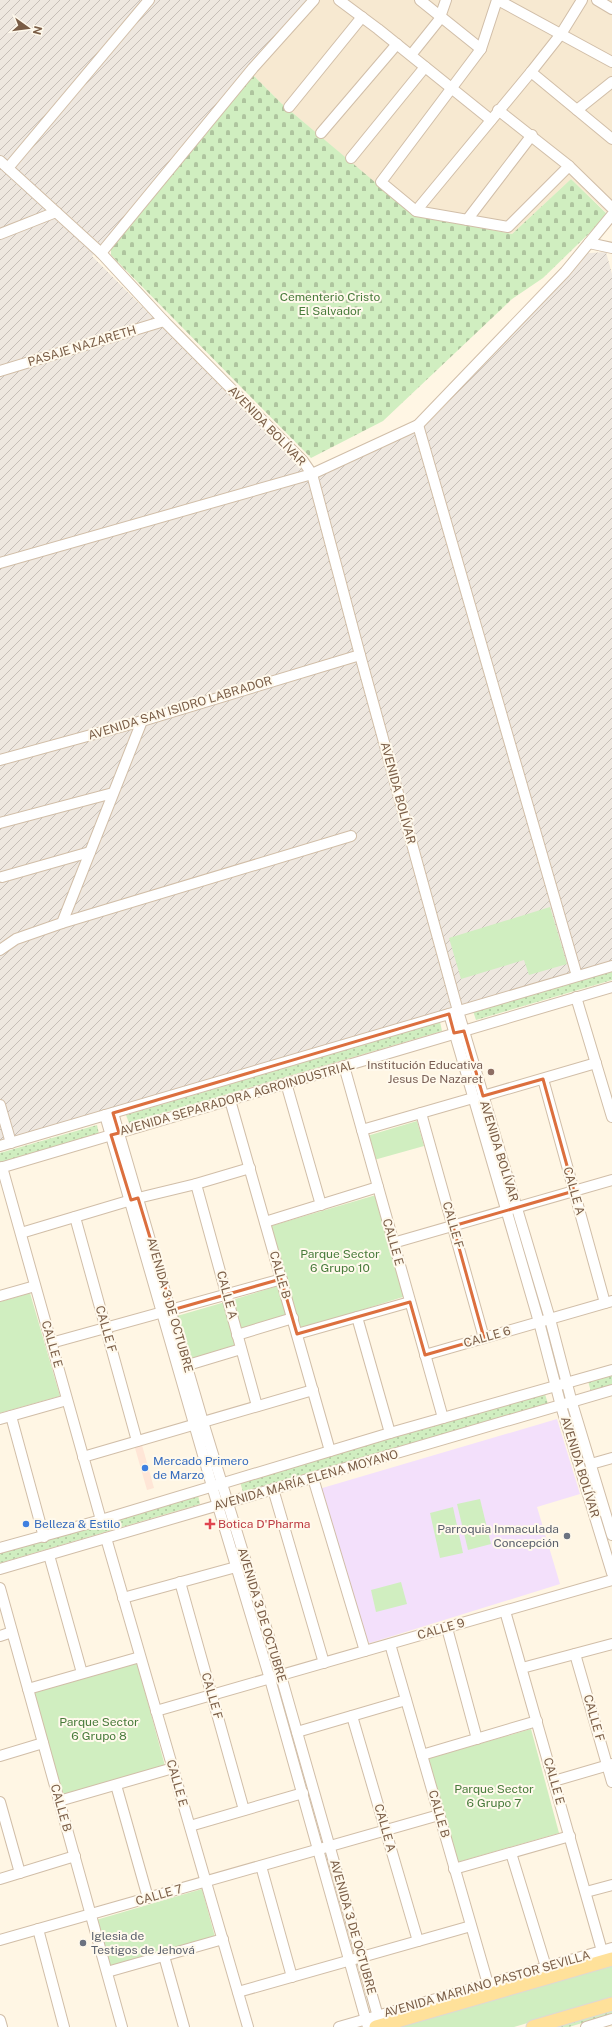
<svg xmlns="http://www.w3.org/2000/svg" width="612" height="2027" viewBox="0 0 612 2027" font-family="'Public Sans',sans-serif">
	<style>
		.residential { fill: #f7e9d1 }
		.commercial { fill: #ffe6d7 }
		.industrial { fill: url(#industrial-furrows) }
		.education { fill: #f3e0fb }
		.grass { fill: url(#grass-dots) }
		.cemetery { fill: url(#cemetery-stones) }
		.park { fill: #d0eec0 }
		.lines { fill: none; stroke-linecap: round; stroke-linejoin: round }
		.minor-casing { stroke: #d1bea8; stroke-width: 12 }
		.major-casing { stroke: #dfd8d3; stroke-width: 15 }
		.minor { stroke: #fff; stroke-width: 10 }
		.major { stroke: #ffe19a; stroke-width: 13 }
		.marked { fill: none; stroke: #dc6f3e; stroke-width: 3; stroke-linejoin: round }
		.education-dot { fill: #8d6e63; stroke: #fff9ec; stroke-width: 1.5 }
		.shop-dot { fill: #3f7fe0; stroke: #fff9ec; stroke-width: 1.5 }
		.health-dot { fill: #e0444e; stroke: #fff9ec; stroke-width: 1.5 }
		.worship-dot { fill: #6b7280; stroke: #fff9ec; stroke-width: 1.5 }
		.labels { text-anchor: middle; stroke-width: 4; stroke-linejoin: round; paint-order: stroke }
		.park-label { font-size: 12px; fill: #487b3b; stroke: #fff9ec }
		.street-label { font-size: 12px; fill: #7a5d46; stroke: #fff9ec }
		.education-label { font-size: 12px; fill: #785e54; stroke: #fff9ec; text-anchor: end }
		.shop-label { font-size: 12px; fill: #366cbe; stroke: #fff9ec; text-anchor: start }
		.health-label { font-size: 12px; fill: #be3a42; stroke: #fff9ec; text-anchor: start }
		.worship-label { font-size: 12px; fill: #5b616d; stroke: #fff9ec; text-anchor: end }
	</style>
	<defs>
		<pattern id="industrial-furrows" width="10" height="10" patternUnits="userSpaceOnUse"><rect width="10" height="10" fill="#eee7df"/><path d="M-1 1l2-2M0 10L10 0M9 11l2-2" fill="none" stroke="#c6beb7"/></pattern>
		<pattern id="grass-dots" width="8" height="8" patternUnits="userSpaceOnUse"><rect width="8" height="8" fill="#d0eec0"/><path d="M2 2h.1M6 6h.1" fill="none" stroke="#aec49e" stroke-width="1.8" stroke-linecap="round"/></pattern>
		<pattern id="cemetery-stones" width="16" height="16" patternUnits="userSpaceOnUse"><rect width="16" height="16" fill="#d0eec0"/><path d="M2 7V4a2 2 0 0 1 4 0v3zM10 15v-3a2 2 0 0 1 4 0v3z" fill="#aec49e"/></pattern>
	</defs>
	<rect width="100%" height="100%" fill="#fff6e4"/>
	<path class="residential" d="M309,0H612V218L571,179L512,234L413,215L281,103L249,71Z"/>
	<path class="commercial" d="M142,1445L154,1488L147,1490L135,1448Z"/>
	<path class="industrial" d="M0,0H309L92,256L304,471L321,475L415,423L574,254L606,252L612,274V961L0,1142Z"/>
	<path class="education" d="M557,1419L580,1494L537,1507L560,1584L370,1643L367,1641L319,1489Z"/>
	<g class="grass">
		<path d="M612,971V980L476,1020L473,1011Z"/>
		<path d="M440,1022L442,1031L129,1123L126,1115Z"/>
		<path d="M97,1125L99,1134L0,1163V1153Z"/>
		<path d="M612,1374V1386L591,1392L588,1381Z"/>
		<path d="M545,1394L548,1404L243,1492L240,1482Z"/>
		<path d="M198,1495L200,1504L0,1563V1552Z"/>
		<path d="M612,2007V2014L569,2027H545Z"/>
	</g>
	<path class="cemetery" d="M251,73L281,103L414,215L512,234L571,179L608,215L543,278L512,299L383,421L311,458L111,255V245Z"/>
	<g class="park">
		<path d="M550,907L567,964L529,975L524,960L461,979L449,938Z"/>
		<path d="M417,1121L424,1146L374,1160L367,1136Z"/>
		<path d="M376,1195L406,1296L301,1329L271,1226Z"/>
		<path d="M281,1285L289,1315L240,1329L232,1300Z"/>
		<path d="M30,1293L60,1396L0,1413V1302Z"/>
		<path d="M225,1302L238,1347L189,1361L177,1316Z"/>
		<path d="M480,1499L491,1544L468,1550L457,1504Z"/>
		<path d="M453,1507L463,1553L440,1558L430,1513Z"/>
		<path d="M401,1582L407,1604L376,1612L371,1590Z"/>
		<path d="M137,1662L165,1766L61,1795L32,1691Z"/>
		<path d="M531,1729L559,1833L458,1862L427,1759Z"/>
		<path d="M202,1889L215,1937L110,1967L96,1920Z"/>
		<path d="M612,1963V1998L514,2027H395Z"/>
	</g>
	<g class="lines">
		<defs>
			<g id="minor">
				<path d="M339,0L378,29L491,120"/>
				<path d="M420,0L481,49"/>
				<path d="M497,0L481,49L381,182L416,211L508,227L569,166"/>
				<path d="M498,0L612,62"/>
				<path d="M597,0L612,9"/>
				<path d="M411,55L439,20L446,0"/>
				<path d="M531,72L612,139"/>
				<path d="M289,107L362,17"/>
				<path d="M498,110L569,166L612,208"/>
				<path d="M577,110L612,82"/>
				<path d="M321,133L397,44"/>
				<path d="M351,158L425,67"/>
				<path d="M0,161L101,253L164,321L303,461L312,474L360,655L458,1011L550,1319L572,1403L612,1535"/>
				<path d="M8,168L149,0"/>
				<path d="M416,211L531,72L561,34L582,0"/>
				<path d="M467,220L532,135"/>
				<path d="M0,234L56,212"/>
				<path d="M589,243L612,248"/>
				<path d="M101,253L253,68L314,0"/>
				<path d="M0,371L164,321"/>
				<path d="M418,425L577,976"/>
				<path d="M0,563L312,474L418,425L565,272L612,215"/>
				<path d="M0,760L142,721L360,655"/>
				<path d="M0,823L113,793"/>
				<path d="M2,877L90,852"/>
				<path d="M62,923L142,721"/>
				<path d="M0,950L16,939L62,923L351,836"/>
				<path d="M576,997L612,1117"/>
				<path d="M449,1014L539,1322L561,1406L612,1573"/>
				<path d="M344,1066L443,1418"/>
				<path d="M543,1079L605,1303"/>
				<path d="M286,1083L321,1205"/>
				<path d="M483,1096L596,1063"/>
				<path d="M230,1100L330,1451"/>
				<path d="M0,1105L11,1143"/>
				<path d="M113,1113L203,1422L281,1676L381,2027"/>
				<path d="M421,1113L484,1338"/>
				<path d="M105,1115L212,1486L270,1679L368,2027"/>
				<path d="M362,1130L473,1098"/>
				<path d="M0,1146L612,966"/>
				<path d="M2,1167L101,1520"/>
				<path d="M0,1168L612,987"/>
				<path d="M196,1184L257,1406"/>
				<path d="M75,1217L137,1441"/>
				<path d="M265,1222L378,1187"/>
				<path d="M21,1233L138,1198L196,1184L250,1168"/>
				<path d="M393,1243L612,1180"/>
				<path d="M0,1296L35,1286"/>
				<path d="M357,1317L390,1433"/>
				<path d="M297,1334L410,1302"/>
				<path d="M237,1335L293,1318"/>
				<path d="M51,1343L282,1279"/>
				<path d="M425,1355L612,1301"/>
				<path d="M188,1365L241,1349"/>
				<path d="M11,1416L44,1537"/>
				<path d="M0,1419L67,1400"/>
				<path d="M83,1457L313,1390"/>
				<path d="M591,1464L612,1458"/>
				<path d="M313,1478L365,1651"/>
				<path d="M273,1489L324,1663"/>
				<path d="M106,1538L248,2027"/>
				<path d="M0,1548L101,1520L390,1433L612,1370"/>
				<path d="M49,1555L82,1673"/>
				<path d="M0,1569L612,1390"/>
				<path d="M180,1582L244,1810"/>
				<path d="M0,1588L122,2027"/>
				<path d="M123,1598L236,1567"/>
				<path d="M505,1611L602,1951"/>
				<path d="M447,1628L477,1739"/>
				<path d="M0,1636L12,1632"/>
				<path d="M390,1644L488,1984"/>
				<path d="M575,1654L612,1782"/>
				<path d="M522,1668L612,1644"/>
				<path d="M28,1689L140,1657"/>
				<path d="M156,1711L612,1580"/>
				<path d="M352,1716L418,1941"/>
				<path d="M297,1732L406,1700"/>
				<path d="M422,1755L537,1721"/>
				<path d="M0,1756L43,1743"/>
				<path d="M554,1781L612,1764"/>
				<path d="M116,1785L148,1898"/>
				<path d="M59,1801L173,1768"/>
				<path d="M0,1802L20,1873"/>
				<path d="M190,1826L303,1793"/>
				<path d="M511,1853L546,1967"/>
				<path d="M261,1866L292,1977"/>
				<path d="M454,1869L570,1836"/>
				<path d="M0,1879L75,1856"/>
				<path d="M586,1892L612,1885"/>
				<path d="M38,1929L64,2027"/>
				<path d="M0,1940L439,1815"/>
				<path d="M164,1956L184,2027"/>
				<path d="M107,1972L223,1939"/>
				<path d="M238,1992L471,1926"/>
				<path d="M0,2020L2,2027"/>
				<path d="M339,2027L612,1948"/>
				<path d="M586,2027L612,2019"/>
			</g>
			<g id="major">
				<path d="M376,2027L612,1959"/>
				<path d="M533,2027L612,2004"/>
			</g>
		</defs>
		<use href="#minor" class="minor-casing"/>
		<use href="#major" class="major-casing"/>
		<use href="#minor" class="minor"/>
		<use href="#major" class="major"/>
	</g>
	<path class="marked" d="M449,1014L454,1033L464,1031L483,1096L543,1079L574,1191L453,1226L484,1338L425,1355L410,1302L297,1334L281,1279L172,1310L138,1198L131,1200L111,1135L119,1133L113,1113Z"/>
	<circle class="education-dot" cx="491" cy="1072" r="4"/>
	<g class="shop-dot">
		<circle cx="145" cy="1468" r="4"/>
		<circle cx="26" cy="1524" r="4"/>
	</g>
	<path class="health-dot" d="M208 1518h4v4h4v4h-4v4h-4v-4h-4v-4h4z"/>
	<g class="worship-dot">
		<circle cx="567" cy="1536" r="4"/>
		<circle cx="83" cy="1943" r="4"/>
	</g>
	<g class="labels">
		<g class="park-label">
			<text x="330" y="301">Cementerio Cristo<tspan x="330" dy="14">El Salvador</tspan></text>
			<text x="340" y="1258">Parque Sector<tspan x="340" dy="14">6 Grupo 10</tspan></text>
			<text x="99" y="1726">Parque Sector<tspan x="99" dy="14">6 Grupo 8</tspan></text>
			<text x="494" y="1793">Parque Sector<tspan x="494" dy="14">6 Grupo 7</tspan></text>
		</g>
		<g class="street-label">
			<text transform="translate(82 346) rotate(-17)" y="4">PASAJE NAZARETH</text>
			<text transform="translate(267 426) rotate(46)" y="4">AVENIDA BOLÍVAR</text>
			<text transform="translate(180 708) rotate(-17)" y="4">AVENIDA SAN ISIDRO LABRADOR</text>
			<text transform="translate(398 793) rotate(75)" y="4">AVENIDA BOLÍVAR</text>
			<text transform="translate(237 1098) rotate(-16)" y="4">AVENIDA SEPARADORA AGROINDUSTRIAL</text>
			<text transform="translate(499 1151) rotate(73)" y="4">AVENIDA BOLÍVAR</text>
			<text transform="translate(574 1191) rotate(74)" y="4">CALLE A</text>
			<text transform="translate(453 1225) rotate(74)" y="4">CALLE F</text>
			<text transform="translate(393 1242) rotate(74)" y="4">CALLE E</text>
			<text transform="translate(280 1275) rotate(74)" y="4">CALLE B</text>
			<text transform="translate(227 1295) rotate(75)" y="4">CALLE A</text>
			<text transform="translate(170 1305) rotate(74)" y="4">AVENIDA 3 DE OCTUBRE</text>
			<text transform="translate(106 1329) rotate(74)" y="4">CALLE F</text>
			<text transform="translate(487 1337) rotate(-16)" y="4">CALLE 6</text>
			<text transform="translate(52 1344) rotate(74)" y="4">CALLE E</text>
			<text transform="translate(580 1467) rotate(73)" y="4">AVENIDA BOLÍVAR</text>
			<text transform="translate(306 1480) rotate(-16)" y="4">AVENIDA MARÍA ELENA MOYANO</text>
			<text transform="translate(262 1615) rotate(73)" y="4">AVENIDA 3 DE OCTUBRE</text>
			<text transform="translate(441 1629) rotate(-16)" y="4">CALLE 9</text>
			<text transform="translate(212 1696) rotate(74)" y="4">CALLE F</text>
			<text transform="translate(594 1718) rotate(74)" y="4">CALLE F</text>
			<text transform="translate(554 1781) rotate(74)" y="4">CALLE E</text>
			<text transform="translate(177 1783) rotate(74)" y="4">CALLE E</text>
			<text transform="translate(61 1808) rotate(74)" y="4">CALLE B</text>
			<text transform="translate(439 1814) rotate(74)" y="4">CALLE B</text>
			<text transform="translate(385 1828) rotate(74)" y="4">CALLE A</text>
			<text transform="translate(159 1895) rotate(-16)" y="4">CALLE 7</text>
			<text transform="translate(353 1927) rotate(74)" y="4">AVENIDA 3 DE OCTUBRE</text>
			<text transform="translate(487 1984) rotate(-16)" y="4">AVENIDA MARIANO PASTOR SEVILLA</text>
		</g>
		<g class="education-label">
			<text x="483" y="1069">Institución Educativa<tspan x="483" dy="14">Jesus De Nazaret</tspan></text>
		</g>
		<g class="shop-label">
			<text x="153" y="1465">Mercado Primero<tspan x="153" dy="14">de Marzo</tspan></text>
			<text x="34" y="1528">Belleza &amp; Estilo</text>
		</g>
		<g class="health-label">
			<text x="218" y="1528">Botica D'Pharma</text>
		</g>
		<g class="worship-label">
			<text x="559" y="1533">Parroquia Inmaculada<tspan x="559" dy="14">Concepción</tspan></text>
			<text x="91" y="1940" text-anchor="start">Iglesia de<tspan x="91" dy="14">Testigos de Jehová</tspan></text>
		</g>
	</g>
	<g transform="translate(28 28) rotate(104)" stroke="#fff9ec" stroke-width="3" paint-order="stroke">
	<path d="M0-3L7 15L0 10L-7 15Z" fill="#7a5d46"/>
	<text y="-6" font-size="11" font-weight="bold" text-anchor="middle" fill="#7a5d46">N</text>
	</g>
</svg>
